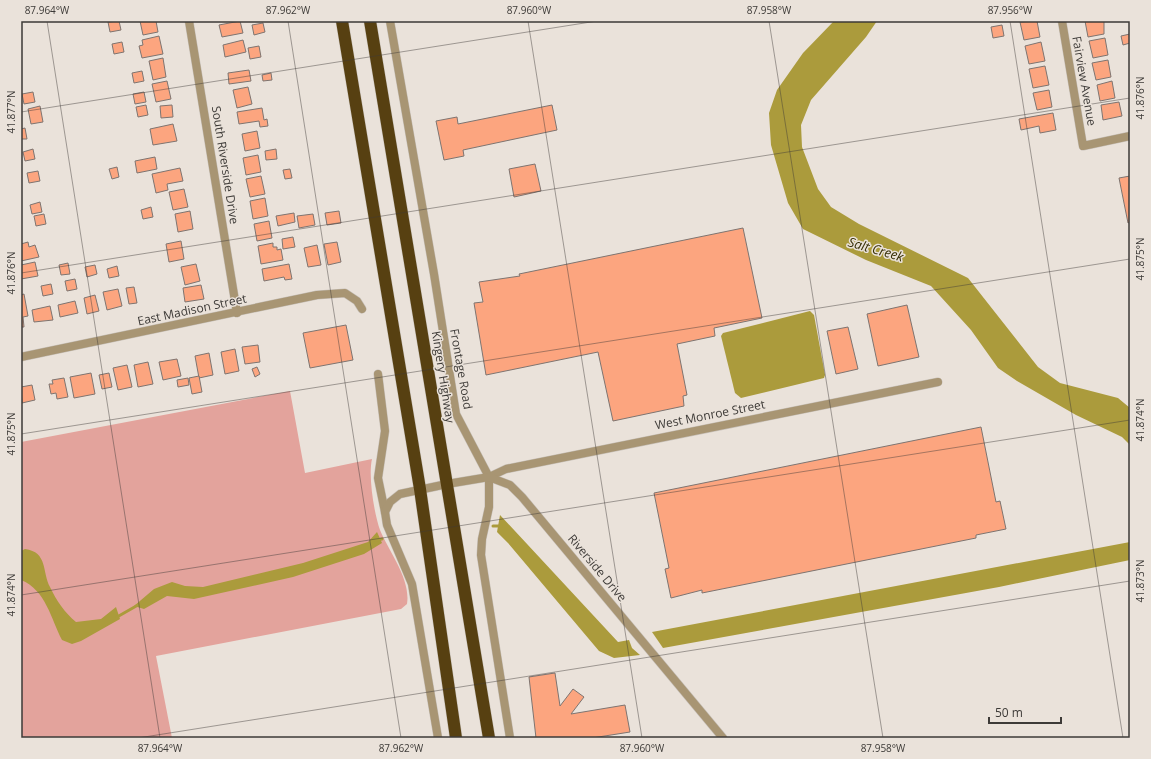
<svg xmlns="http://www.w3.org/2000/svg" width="1151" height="759" viewBox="0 0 1151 759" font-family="'Open Sans',sans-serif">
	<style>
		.green { fill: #e3a39c }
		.water { fill: #ab9b3c }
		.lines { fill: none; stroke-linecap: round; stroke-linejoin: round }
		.stream { stroke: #ab9b3c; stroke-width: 3 }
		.building { fill: #fca57f; stroke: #7e7470 }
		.street-casing { stroke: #c7c0b9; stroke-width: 9 }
		.highway-casing { stroke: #c7c0b9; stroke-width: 13 }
		.street { stroke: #a89573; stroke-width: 8 }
		.highway { stroke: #574011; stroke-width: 12 }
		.ticks { fill: none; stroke: #3d3a37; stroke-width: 1; stroke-opacity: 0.45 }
		.labels { text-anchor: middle; stroke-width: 3; stroke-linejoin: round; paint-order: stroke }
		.street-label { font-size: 12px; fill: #3d3a37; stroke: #eae2da }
		.water-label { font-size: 13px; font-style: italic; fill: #362f05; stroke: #eae2da }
		.neatline { fill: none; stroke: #3d3a37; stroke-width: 1.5 }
		.ticks-label { font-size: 10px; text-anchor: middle; fill: #3d3a37 }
	</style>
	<rect width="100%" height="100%" fill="#eae2da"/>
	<path class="green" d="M290,391L305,473L372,459C368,476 374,513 380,530C389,552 411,579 407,604L401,609L156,656L172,738H21V442Z"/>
	<g class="water">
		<path d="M834,21H877L866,37L811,100L801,125L802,147L818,189L831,207L859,224L968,278L1038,367L1060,383L1118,398L1130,408V445L1122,437L1076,415L1017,381L998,368L971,330L931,286L866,260L803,229L788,203L771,145L769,113L777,90L803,53Z"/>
		<path d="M810,311L814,315L825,375L824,378L741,398L735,393L721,336L723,333Z"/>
		<path d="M500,515L618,642L629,640L632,648L640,655L614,658L599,651L508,543L497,532Z"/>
		<path d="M377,532L382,543L364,554L293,577L194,599L167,596L144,609L134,606L154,589L172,582L185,586L203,587L303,563L368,542Z"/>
		<path d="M1130,542V560L999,587L663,648L652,632Z"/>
		<path d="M25,549C48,552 42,572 50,587C56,600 65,613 76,622L101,619L116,607L120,619L81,641L72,644L62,640C51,619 46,590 21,580V551Z"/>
	</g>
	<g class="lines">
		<g class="stream">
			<path d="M493,526H501"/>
			<path d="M376,540L382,539"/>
			<path d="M117,617L138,605"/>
		</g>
	</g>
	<g class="building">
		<path d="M119,21L121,30L110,32L108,22Z"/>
		<path d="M140,21H156L158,32L143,35Z"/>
		<path d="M240,21L243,33L222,37L219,25Z"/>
		<path d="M1037,21L1040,37L1024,40L1020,22Z"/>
		<path d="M1085,21H1104V34L1088,37Z"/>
		<path d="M263,23L265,32L254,35L252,25Z"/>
		<path d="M1002,25L1004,36L993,38L991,27Z"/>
		<path d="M1130,34V43L1123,45L1121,36Z"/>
		<path d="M159,36L163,54L142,58L139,46L143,45L142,40Z"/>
		<path d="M1105,38L1108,55L1093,58L1089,41Z"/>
		<path d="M243,40L246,52L225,57L223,45Z"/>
		<path d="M122,42L124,52L114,54L112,44Z"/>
		<path d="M1041,42L1045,61L1029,64L1025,46Z"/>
		<path d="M259,46L261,57L250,59L248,48Z"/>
		<path d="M163,58L166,77L153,80L149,61Z"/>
		<path d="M1108,60L1111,77L1096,80L1092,63Z"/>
		<path d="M1045,66L1049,85L1033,88L1029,69Z"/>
		<path d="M249,70L251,81L229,84L228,73Z"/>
		<path d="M142,71L144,81L134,83L132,73Z"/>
		<path d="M271,73L272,80L263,81L262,75Z"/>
		<path d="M167,81L171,99L156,102L152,84Z"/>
		<path d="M1112,81L1115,98L1100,101L1097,85Z"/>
		<path d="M248,87L252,104L237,108L233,90Z"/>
		<path d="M1049,90L1052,107L1037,110L1033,93Z"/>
		<path d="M33,92L35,102L24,104L22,94Z"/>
		<path d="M144,92L146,102L135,104L133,94Z"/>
		<path d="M1119,102L1122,116L1103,120L1101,105Z"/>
		<path d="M146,105L148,115L138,117L136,107Z"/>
		<path d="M172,105L173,117L161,118L160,106Z"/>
		<path d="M552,105L557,130L463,150L464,156L444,160L436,121L457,117L458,124Z"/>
		<path d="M40,106L43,122L31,124L28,109Z"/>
		<path d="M262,108L264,120L267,119L268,126L260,127L259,121L239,124L237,112Z"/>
		<path d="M1053,113L1056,130L1040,133L1039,126L1021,130L1019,119Z"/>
		<path d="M173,124L177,141L153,145L150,129Z"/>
		<path d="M25,128L27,139H21V129Z"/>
		<path d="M257,131L260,148L245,151L242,134Z"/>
		<path d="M33,149L35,159L25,161L23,152Z"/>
		<path d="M276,149L277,159L266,160L265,151Z"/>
		<path d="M258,155L261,172L246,175L243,158Z"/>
		<path d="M155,157L157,169L137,173L135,161Z"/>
		<path d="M535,164L541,191L514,197L509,169Z"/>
		<path d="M117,167L119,177L112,179L109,169Z"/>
		<path d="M180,168L183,181L167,184L168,190L156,193L152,174Z"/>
		<path d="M290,169L292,178L285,179L283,170Z"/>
		<path d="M38,171L40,181L29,183L27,173Z"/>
		<path d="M261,176L265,194L250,197L246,179Z"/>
		<path d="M1130,176V222L1128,223L1119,178Z"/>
		<path d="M184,189L188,207L173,210L169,192Z"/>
		<path d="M265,198L268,216L253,219L250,201Z"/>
		<path d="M40,202L42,212L32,214L30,205Z"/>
		<path d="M151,207L153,217L143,219L141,210Z"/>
		<path d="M190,211L193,229L178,232L175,214Z"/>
		<path d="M339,211L341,223L327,225L325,213Z"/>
		<path d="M294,213L295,222L278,226L276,216Z"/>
		<path d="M44,214L46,224L36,226L34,216Z"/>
		<path d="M313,214L315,225L299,228L297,216Z"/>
		<path d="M269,221L272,238L257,241L254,224Z"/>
		<path d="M743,228L762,318L714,328L715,336L677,344L687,395L683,396L684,406L613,421L598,352L486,375L474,303L483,302L479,282L520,276L519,274Z"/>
		<path d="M293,237L295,247L283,249L282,239Z"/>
		<path d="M181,241L184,259L169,262L166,244Z"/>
		<path d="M28,242L29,247L35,245L39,257L21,261V244Z"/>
		<path d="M337,242L341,262L328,265L324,244Z"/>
		<path d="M273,243V247H277V250L281,249L283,260L261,264L258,246Z"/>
		<path d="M317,245L321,265L308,267L304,248Z"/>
		<path d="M35,262L38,276L21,279V265Z"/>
		<path d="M68,263L70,274L61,275L59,265Z"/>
		<path d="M196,264L200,281L185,285L181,267Z"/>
		<path d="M289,264L292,279L285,280L284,277L264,281L262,269Z"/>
		<path d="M95,265L97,274L87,277L85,267Z"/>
		<path d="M117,266L119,276L109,278L107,269Z"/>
		<path d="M75,279L77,289L67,291L65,281Z"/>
		<path d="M51,284L53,294L43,296L41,286Z"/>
		<path d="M201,285L204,299L185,302L183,288Z"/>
		<path d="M134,287L137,303L129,304L126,288Z"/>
		<path d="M118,289L122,306L107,310L103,292Z"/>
		<path d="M24,294L28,316L23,317L24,327H21V295Z"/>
		<path d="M95,295L99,311L87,314L84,298Z"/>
		<path d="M75,301L78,313L60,317L58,305Z"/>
		<path d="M907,305L919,357L878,366L867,314Z"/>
		<path d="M50,306L53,320L34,322L32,310Z"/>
		<path d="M346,325L353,360L310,368L303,333Z"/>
		<path d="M848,327L858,369L836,374L827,331Z"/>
		<path d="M258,345L260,362L245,364L242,347Z"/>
		<path d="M235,349L239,371L225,374L221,352Z"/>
		<path d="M209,353L213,375L199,378L195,356Z"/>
		<path d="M177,359L181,376L163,380L159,362Z"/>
		<path d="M148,362L153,384L138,387L134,365Z"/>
		<path d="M127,365L132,387L118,390L113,368Z"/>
		<path d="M257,367L260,374L255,377L252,369Z"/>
		<path d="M91,373L95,394L74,398L70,377Z"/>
		<path d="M109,373L112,387L102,389L99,375Z"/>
		<path d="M199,376L202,392L192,394L189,378Z"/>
		<path d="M64,378L68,397L57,399L56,393L51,394L49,384H53L52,380Z"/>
		<path d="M188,378L189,385L178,387L177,380Z"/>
		<path d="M32,385L35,400L22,403L21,387Z"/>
		<path d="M981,427L996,502L1000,501L1006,529L976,535V538L702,593V590L671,598L665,569L669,568L654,493Z"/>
		<path d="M555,673L560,706L573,689L584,697L571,714L625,705L630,732L592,738H536L529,677Z"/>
	</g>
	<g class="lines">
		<defs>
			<g id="street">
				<path d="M189,21L237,313"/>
				<path d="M390,21L434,274L456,414L489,477V507L482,539L481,555L510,738"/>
				<path d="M1062,21L1083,146L1130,136"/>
				<path d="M21,357L317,295L345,293L357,301L362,309"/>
				<path d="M378,374L385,431L378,478L385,512"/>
				<path d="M489,477L506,469L938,382"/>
				<path d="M438,738L412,584L387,525L385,512L390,502L400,494L447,484L489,477L510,485L522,497L723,738"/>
			</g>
			<g id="highway">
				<path d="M342,21L420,489L456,738"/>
				<path d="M370,21L489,738"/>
			</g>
		</defs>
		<use href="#street" class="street-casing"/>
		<use href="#highway" class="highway-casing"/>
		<use href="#street" class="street"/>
		<use href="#highway" class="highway"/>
	</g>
	<path class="ticks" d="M47,21L160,738M288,21L401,738M528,21L642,738M769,21L883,738M1010,21L1123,738M21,112L597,21M21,273L1130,98M21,434L1130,259M21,595L1130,420M138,738L1130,581"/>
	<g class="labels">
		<g class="street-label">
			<text transform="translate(1084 81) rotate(80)" y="4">Fairview Avenue</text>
			<text transform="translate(225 165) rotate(81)" y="4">South Riverside Drive</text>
			<text transform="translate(192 310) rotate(-12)" y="4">East Madison Street</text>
			<text transform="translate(461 369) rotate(80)" y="4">Frontage Road</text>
			<text transform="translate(443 377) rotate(81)" y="4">Kingery Highway</text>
			<text transform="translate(710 415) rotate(-11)" y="4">West Monroe Street</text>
			<text transform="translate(597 568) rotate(50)" y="4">Riverside Drive</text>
		</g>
		<g class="water-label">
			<text transform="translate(876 249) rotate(16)" y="5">Salt Creek</text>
		</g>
	</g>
	<rect width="1151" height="759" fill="none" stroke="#eae2da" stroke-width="44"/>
	<path d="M989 717v6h72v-6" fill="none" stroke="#3d3a37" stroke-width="2"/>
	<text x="995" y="717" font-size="12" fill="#3d3a37" stroke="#eae2da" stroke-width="3" paint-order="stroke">50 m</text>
	<rect x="22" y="22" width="1107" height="715" class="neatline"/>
	<g class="ticks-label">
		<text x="47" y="14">87.964°W</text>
		<text x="288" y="14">87.962°W</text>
		<text x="529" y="14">87.960°W</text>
		<text x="769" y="14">87.958°W</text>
		<text x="1010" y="14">87.956°W</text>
		<text transform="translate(1140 98) rotate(-90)" y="4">41.876°N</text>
		<text transform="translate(11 112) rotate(-90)" y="4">41.877°N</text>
		<text transform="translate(1140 259) rotate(-90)" y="4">41.875°N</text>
		<text transform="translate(11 273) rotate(-90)" y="4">41.876°N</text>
		<text transform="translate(1140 420) rotate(-90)" y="4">41.874°N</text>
		<text transform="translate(11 434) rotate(-90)" y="4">41.875°N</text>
		<text transform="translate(1140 581) rotate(-90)" y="4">41.873°N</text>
		<text transform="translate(11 595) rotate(-90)" y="4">41.874°N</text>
		<text x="160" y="752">87.964°W</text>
		<text x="401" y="752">87.962°W</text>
		<text x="642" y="752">87.960°W</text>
		<text x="883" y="752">87.958°W</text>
	</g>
</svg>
